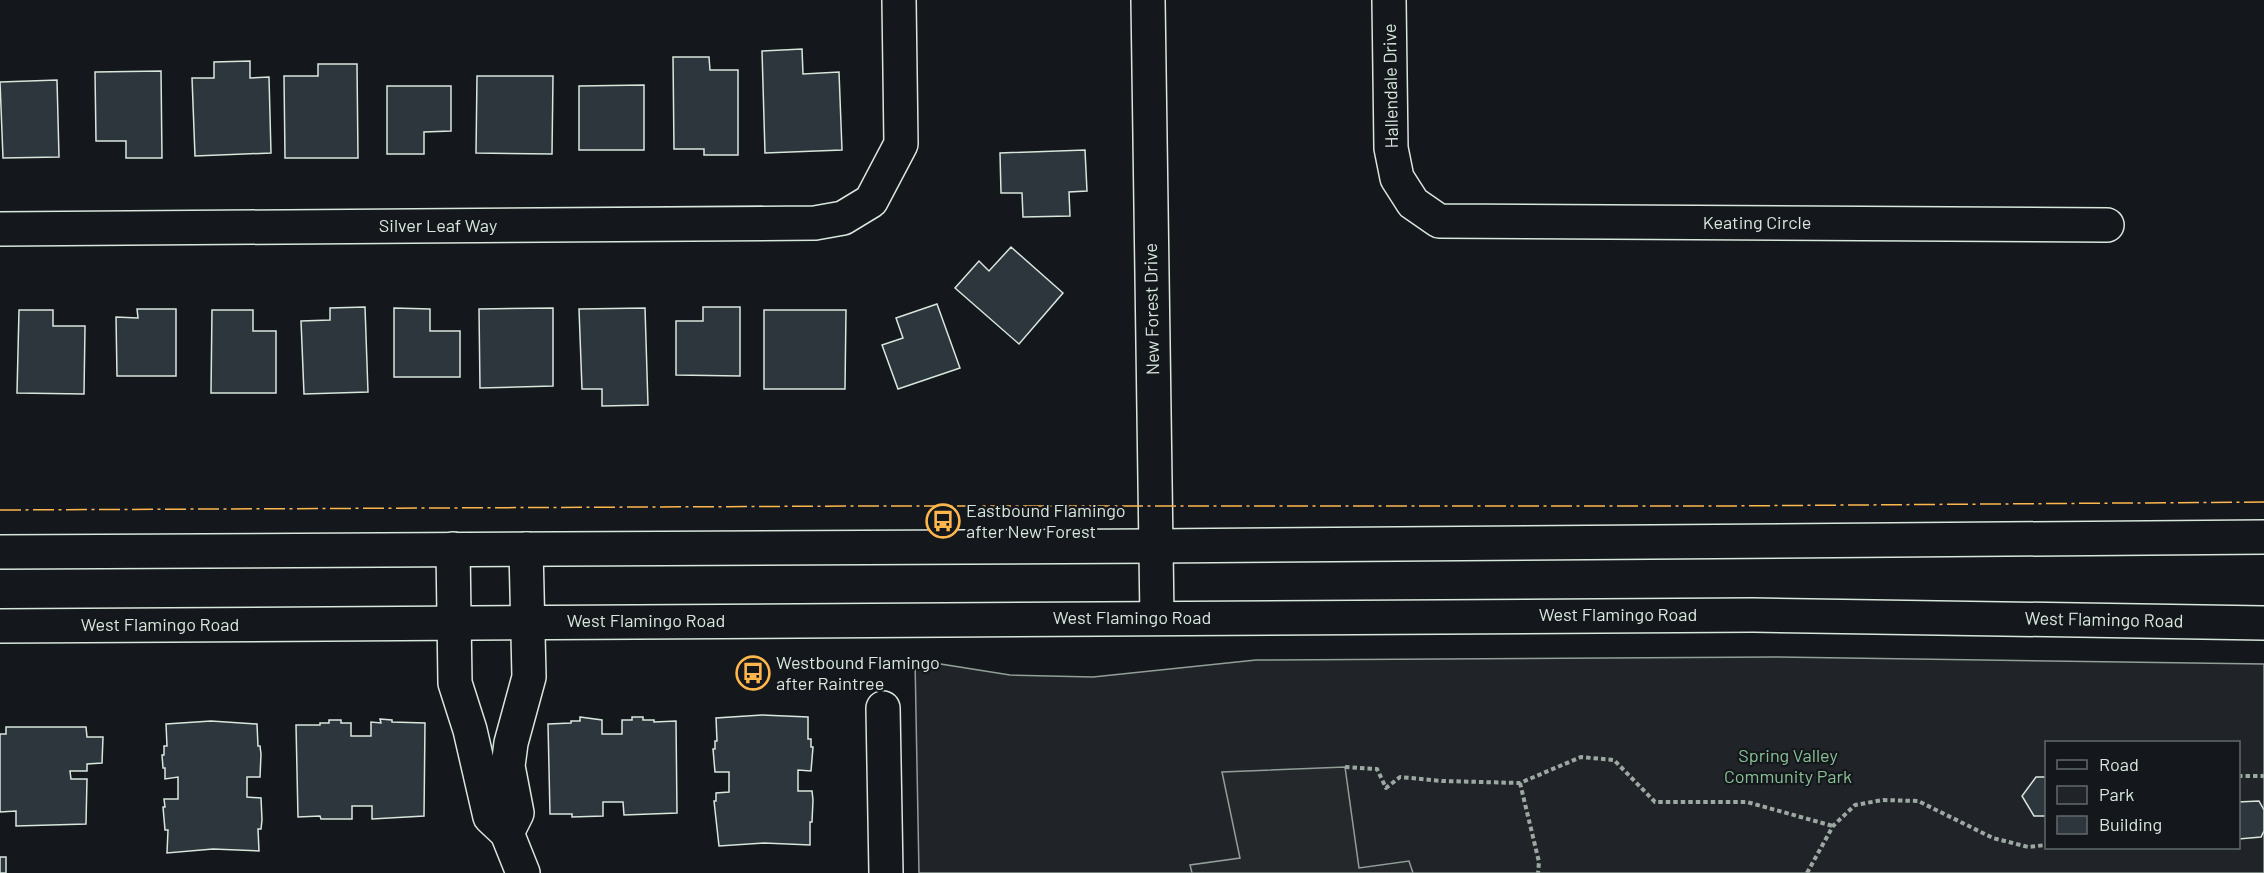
<svg xmlns="http://www.w3.org/2000/svg" width="2264" height="873" viewBox="0 0 2264 873" font-family="Barlow,sans-serif">
	<style>
		.green { fill: #202428; stroke: #939e99; stroke-width: 1.5; fill-rule: evenodd }
		.parking { fill: #24282b; stroke: #939e99; stroke-width: 1.5 }
		.building { fill: #2c363c; stroke: #d8e6dc; stroke-width: 1.5 }
		.lines { fill: none; stroke-linecap: round; stroke-linejoin: round }
		.minor-casing { stroke: #d8e6dc; stroke-width: 36 }
		.major-casing { stroke: #d8e6dc; stroke-width: 36 }
		.path { stroke: #9da8a2; stroke-width: 4; stroke-dasharray: 4.5 3; stroke-linecap: butt }
		.minor { stroke: #14181c; stroke-width: 33 }
		.major { stroke: #14181c; stroke-width: 33 }
		.power { stroke: #ffb74d; stroke-width: 1.5; stroke-dasharray: 21 4.5 3 4.5; stroke-linecap: butt }
		.labels { text-anchor: middle; stroke-width: 4.5; stroke-linejoin: round; paint-order: stroke }
		.street-label { font-size: 18px; fill: #d8e6dc; stroke: #14181c }
		.poi-label { font-size: 18px; fill: #d8e6dc; stroke: #14181c; text-anchor: start }
		.park-label { font-size: 18px; fill: #8ac095; stroke: #14181c }
	</style>
	<rect width="100%" height="100%" fill="#14181c"/>
	<path class="green" d="M1772,657L2264,664V873H919L915,660L1010,675L1093,677L1256,660ZM2046,742H2238V848H2046Z"/>
	<path class="parking" d="M1345,767L1359,868L1409,861L1413,873H1192L1190,865L1240,858L1222,772Z"/>
	<g class="building">
		<path d="M802,49L803,74L839,72L842,150L765,153L762,51Z"/>
		<path d="M673,57H709L710,70H738V155H704V149H674Z"/>
		<path d="M250,61V78L269,77L271,153L195,156L192,78H214V62Z"/>
		<path d="M318,64H357L358,158H285L284,76H318Z"/>
		<path d="M161,71L162,158H126V141H96L95,72Z"/>
		<path d="M477,76H553L552,154L476,153Z"/>
		<path d="M57,80L59,157L3,158L0,82Z"/>
		<path d="M644,85V150H579V86Z"/>
		<path d="M387,86H451V131L424,132V154H387Z"/>
		<path d="M1085,150L1087,191L1069,192L1070,216L1023,217L1022,193H1001L1000,153Z"/>
		<path d="M1011,247L1063,293L1019,344L955,288L979,261L989,271Z"/>
		<path d="M937,304L960,368L898,389L882,345L903,338L896,318Z"/>
		<path d="M365,307L368,392L304,394L301,321L330,320V308Z"/>
		<path d="M703,307H740V376L676,375V321H703Z"/>
		<path d="M394,308L430,309V331H460V377H394Z"/>
		<path d="M553,308V386L480,388L479,309Z"/>
		<path d="M645,308L648,405L602,406V389H582L579,309Z"/>
		<path d="M137,309H176V376H117L116,317L138,318Z"/>
		<path d="M19,310H53V326H85L84,394L17,393Z"/>
		<path d="M212,310H253V331H276V393H211Z"/>
		<path d="M764,310H846L845,389H764Z"/>
		<path d="M762,715L808,717V739H811V747H813L811,771L798,770V791H812L813,800L812,822H810V845L764,843L719,846L714,801H716V793L729,792V772H715L713,749H715V741H717L716,718Z"/>
		<path d="M580,717L602,720V734H622V720H632V717H643V720H654V722L676,721L677,813L624,815L623,802H603V816L572,817V814H550L548,724L571,723V721H580Z"/>
		<path d="M380,719L392,720V722L425,723L424,816L372,819V806H352V819H321L320,816L298,817L296,725H320V723H329V720H341V723H351V736H371V722L381,723Z"/>
		<path d="M211,721L257,724L258,746H260L261,754L260,777H247V797L261,798L262,820L261,829H258L259,851L213,849L167,853L168,830H165L163,807H165L164,799H178V777L165,779V768H163L162,755H164V746H167L166,724Z"/>
		<path d="M6,727H86L87,737H103L102,763L87,764V771H70L71,779H87L86,824L16,826V811L0,812V734H6Z"/>
		<path d="M2036,777H2046V816H2034L2022,796Z"/>
		<path d="M2259,801L2264,810V831L2261,837L2239,839L2238,802Z"/>
		<rect x="0" y="857" width="6" height="16"/>
	</g>
	<g class="lines">
		<defs>
			<g id="minor">
				<path d="M1148,0L1157,618"/>
				<path d="M1389,0L1391,148L1397,178L1413,203L1439,221L2107,225"/>
				<path d="M0,229L815,223L843,218L871,201L901,144L899,0"/>
				<path d="M453,549L455,683L470,730L490,817L507,833L523,873"/>
				<path d="M883,708L886,873"/>
				<path d="M507,833L517,813L508,766L511,743L529,677L526,549"/>
			</g>
			<g id="major">
				<path d="M0,552L1155,546L2264,537"/>
				<path d="M0,626L1753,615L2264,623"/>
			</g>
		</defs>
		<use href="#minor" class="minor-casing"/>
		<use href="#major" class="major-casing"/>
		<g class="path">
			<path d="M1345,767L1377,769L1386,788L1400,777L1442,781L1520,783L1581,757L1614,760L1655,802H1747L1833,826"/>
			<path d="M2238,776H2264"/>
			<path d="M1520,783L1539,862L1538,873"/>
			<path d="M1807,873L1833,826L1855,805L1883,800L1918,801L1993,838L2028,847L2046,845"/>
		</g>
		<use href="#minor" class="minor"/>
		<use href="#major" class="major"/>
		<path class="power" d="M0,510L865,506H1721L2264,502"/>
	</g>
	<defs>
		<symbol id="bus-ring" viewBox="-11 -11 22 22"><circle r="9.5" fill="#14181c" stroke="#ffb74d" stroke-width="1.5"/><path d="M-5-6H5V4H4V6H2V4H-2V6H-4V4H-5ZM-3.5-4V0h7V-4ZM-3.5 1.2v1.5H-2V1.2ZM2 1.2v1.5H3.5V1.2Z" fill="#ffb74d"/></symbol>
	</defs>
	<g fill-rule="evenodd">
		<use href="#bus-ring" x="924" y="502" width="38" height="38"/>
		<use href="#bus-ring" x="734" y="654" width="38" height="38"/>
	</g>
	<g class="labels">
		<g class="street-label">
			<text transform="translate(1391 86) rotate(-91)" y="6">Hallendale Drive</text>
			<text x="1757" y="229">Keating Circle</text>
			<text x="438" y="232">Silver Leaf Way</text>
			<text transform="translate(1152 309) rotate(-91)" y="6">New Forest Drive</text>
			<text x="1618" y="621">West Flamingo Road</text>
			<text x="1132" y="624">West Flamingo Road</text>
			<text transform="translate(2104 620) rotate(1)" y="6">West Flamingo Road</text>
			<text x="646" y="627">West Flamingo Road</text>
			<text x="160" y="631">West Flamingo Road</text>
		</g>
		<g class="poi-label">
			<text x="966" y="517">Eastbound Flamingo<tspan x="966" dy="21">after New Forest</tspan></text>
			<text x="776" y="669">Westbound Flamingo<tspan x="776" dy="21">after Raintree</tspan></text>
		</g>
		<g class="park-label">
			<text x="1788" y="762">Spring Valley<tspan x="1788" dy="21">Community Park</tspan></text>
		</g>
	</g>
	<rect x="2045" y="741" width="195" height="108" fill="#14181c" stroke="#626a69" stroke-width="1.5"/>
	<rect x="2057" y="760" width="30" height="9" fill="#14181c" stroke="#626a69" stroke-width="1.5"/>
	<text x="2099" y="771" font-size="18" fill="#d8e6dc">Road</text>
	<rect x="2057" y="786" width="30" height="18" fill="#202428" stroke="#626a69" stroke-width="1.5"/>
	<text x="2099" y="801" font-size="18" fill="#d8e6dc">Park</text>
	<rect x="2057" y="816" width="30" height="18" fill="#2c363c" stroke="#626a69" stroke-width="1.5"/>
	<text x="2099" y="831" font-size="18" fill="#d8e6dc">Building</text>
</svg>
